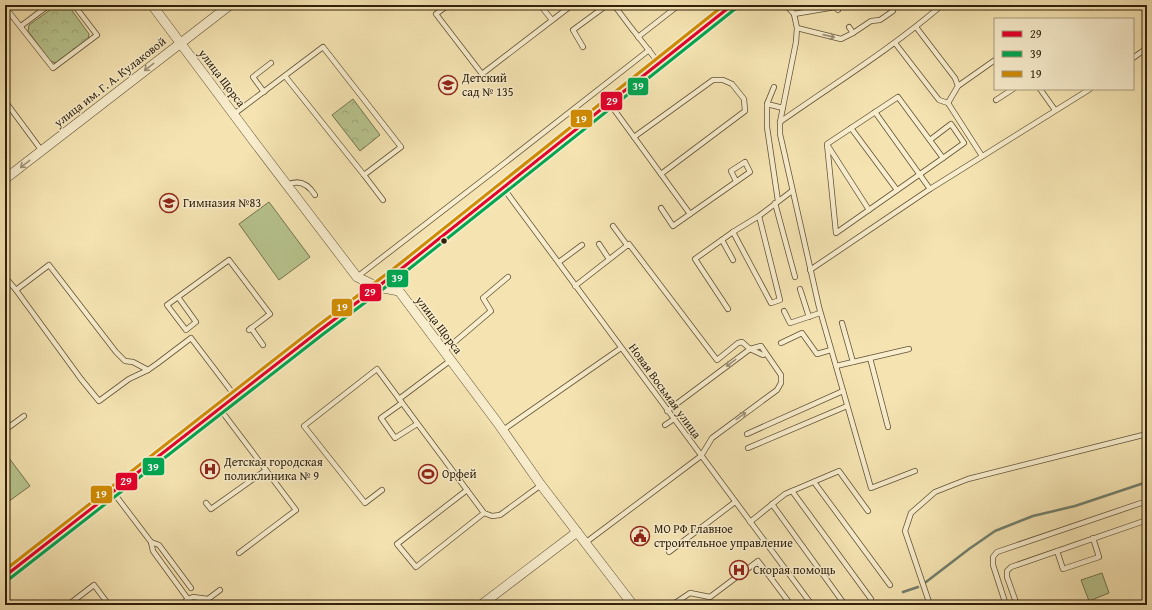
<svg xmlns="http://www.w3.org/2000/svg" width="1152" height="610" viewBox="0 0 1152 610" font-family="'Gentium Book Plus',serif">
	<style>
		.grass { fill: #b8c58f; stroke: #74734d }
		.forest { fill: url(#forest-crowns); stroke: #74734d }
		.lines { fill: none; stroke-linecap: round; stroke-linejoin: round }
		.stream { stroke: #717f6d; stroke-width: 2.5 }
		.lane-casing { stroke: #615235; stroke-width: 6 }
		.street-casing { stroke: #615235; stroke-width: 10 }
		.secondary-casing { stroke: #30210b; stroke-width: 14 }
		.lane { stroke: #f8edcd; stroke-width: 4.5 }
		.street { stroke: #f8edcd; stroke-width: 9 }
		.secondary { stroke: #f8edcd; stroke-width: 13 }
		.bus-1-casing { stroke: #f8edcd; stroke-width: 6 }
		.bus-2-casing { stroke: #f8edcd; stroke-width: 6 }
		.bus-3-casing { stroke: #f8edcd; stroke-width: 6 }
		.bus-1 { stroke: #e4002b; stroke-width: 3 }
		.bus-2 { stroke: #00a651; stroke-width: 3 }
		.bus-3 { stroke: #cf8b02; stroke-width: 3 }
		.oneway { stroke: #9e9176 }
		.bus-dot { fill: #30210b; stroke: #f8edcd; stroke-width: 1.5 }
		.labels { text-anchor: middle; stroke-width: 3; stroke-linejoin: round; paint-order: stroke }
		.street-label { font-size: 12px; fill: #30210b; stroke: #f8edcd }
		.poi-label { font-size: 12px; fill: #30210b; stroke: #f8edcd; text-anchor: start }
		.line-badge { stroke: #f8edcd; stroke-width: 1.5 }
		.badge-label { font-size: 11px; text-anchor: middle; font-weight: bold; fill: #fff }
	</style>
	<defs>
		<pattern id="forest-crowns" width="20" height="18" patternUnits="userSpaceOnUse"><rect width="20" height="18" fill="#b8c58f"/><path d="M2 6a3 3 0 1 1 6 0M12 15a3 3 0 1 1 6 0" fill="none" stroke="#9ea97a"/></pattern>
	</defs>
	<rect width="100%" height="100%" fill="#f5e4b2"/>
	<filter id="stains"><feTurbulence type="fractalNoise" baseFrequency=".005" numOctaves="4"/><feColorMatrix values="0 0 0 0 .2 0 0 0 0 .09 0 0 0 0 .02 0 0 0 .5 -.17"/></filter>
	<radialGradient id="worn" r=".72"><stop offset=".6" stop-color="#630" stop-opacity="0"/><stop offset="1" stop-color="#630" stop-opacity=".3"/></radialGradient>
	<g class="grass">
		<path d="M269,202L310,257L279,280L239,224Z"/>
		<path d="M9,458L30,486L5,504V461Z"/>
		<path d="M1102,573L1109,593L1089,601L1081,580Z"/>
	</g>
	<g class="forest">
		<path d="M57,5H68L89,34L88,39L56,63L50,61L28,31L29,25Z"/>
		<path d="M353,99L380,135L360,151L332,115Z"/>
	</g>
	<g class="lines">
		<g class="stream">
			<path d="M926,582L969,549L995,531L1033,516L1075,506L1147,482"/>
			<path d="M903,592L918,587"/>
		</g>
		<defs>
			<g id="lane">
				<path d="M428,5H429"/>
				<path d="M448,5L436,14L482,74L572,5"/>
				<path d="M540,5L552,20"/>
				<path d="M614,5L629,25L658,62"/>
				<path d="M786,5L794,14L797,28L796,42L780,122V134L819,307L871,488L915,471"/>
				<path d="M5,7L53,68L97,35L74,5"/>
				<path d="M794,14L835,7L838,10"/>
				<path d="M21,26L49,5"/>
				<path d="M916,27L955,78L958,86L948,103"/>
				<path d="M797,28L841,39L853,33L849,27"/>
				<path d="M853,33L871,21L880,20L893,11L889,5"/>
				<path d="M638,37L679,5"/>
				<path d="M895,43L939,100L948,103L982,156"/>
				<path d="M583,47L573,30L607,5"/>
				<path d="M1133,58L1147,48"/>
				<path d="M285,76L364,175L383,200"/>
				<path d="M958,86L995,60"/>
				<path d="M1040,89L1055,110"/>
				<path d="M264,92L253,77L271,63"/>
				<path d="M898,97L943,158L836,233L827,144Z"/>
				<path d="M996,100L1013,89"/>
				<path d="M5,101L42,151"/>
				<path d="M610,104L690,214L750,172L745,162L731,171L736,181"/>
				<path d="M767,104L774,87"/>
				<path d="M875,112L930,189"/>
				<path d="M234,114L323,47L401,147L364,175"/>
				<path d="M780,122C834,84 891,49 942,5"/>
				<path d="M851,128L897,190"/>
				<path d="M634,137L713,80H723L732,84L744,99L745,111L661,174"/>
				<path d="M930,140L951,124L964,143L943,158"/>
				<path d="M828,146L869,210"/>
				<path d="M287,185C299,179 308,184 315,195"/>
				<path d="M504,189L812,605"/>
				<path d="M778,201L767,127V104L783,108"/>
				<path d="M775,203L795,277"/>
				<path d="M661,208L673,226L690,214"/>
				<path d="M759,216L733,232L771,303L780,300L759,216L792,191"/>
				<path d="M613,226L627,245"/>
				<path d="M722,240L733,260"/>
				<path d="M599,244L609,259"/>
				<path d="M559,262L582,245"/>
				<path d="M810,270L930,189L1090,89"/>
				<path d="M5,277L16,290L81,379L99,401L129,379L148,370L158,363L191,338L235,396"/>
				<path d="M357,277L506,162L649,50"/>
				<path d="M575,286L629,244L717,360L738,343L742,342L750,349L763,355"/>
				<path d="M800,289L809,317"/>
				<path d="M16,290L49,265L116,352L125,361L133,362L148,370"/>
				<path d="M178,297L196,322L186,330L167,305L229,260L270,314L249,330"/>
				<path d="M728,309L695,259L733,232"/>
				<path d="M784,311L790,323L820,313"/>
				<path d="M842,323L853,362"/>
				<path d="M251,328L263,345"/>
				<path d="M781,343L802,333L817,354L831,350"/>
				<path d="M444,351L491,311L483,298L508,277"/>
				<path d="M870,358L888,427"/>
				<path d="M836,366L909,349"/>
				<path d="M399,399L451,360"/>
				<path d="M402,403L381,418L395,438L417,424"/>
				<path d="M220,409L296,510L239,553"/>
				<path d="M665,425L674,419"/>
				<path d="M5,430L24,416"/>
				<path d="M503,430L621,348"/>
				<path d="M747,434L843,391"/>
				<path d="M748,448L847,406"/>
				<path d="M814,482L890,585"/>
				<path d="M382,490L365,503L304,426L377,369L484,513L492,516L500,515L541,485"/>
				<path d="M467,490L397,544L416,567L484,513"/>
				<path d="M792,491L871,599"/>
				<path d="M113,492L151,542L153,551L188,599L181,605"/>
				<path d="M206,503L211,509L266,470"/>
				<path d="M772,504L845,605"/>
				<path d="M1144,521L1147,530"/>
				<path d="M750,522L785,494L839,471L868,511"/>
				<path d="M151,542L159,545L191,588"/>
				<path d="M585,543L701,456L712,438L777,390L781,383V375L761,346L750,349L667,411"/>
				<path d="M1057,551L1063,569L1099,557L1093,538"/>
				<path d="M669,552L735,502"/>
				<path d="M188,599L193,597L208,599L220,590"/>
				<path d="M68,605L94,585L109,605"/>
				<path d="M672,605L690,593L710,597L758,561L791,605"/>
				<path d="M919,605H923"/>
				<path d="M930,605L905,531L911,513L935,492L968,479L1147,434"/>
				<path d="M1006,605L993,565V557L997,552L1147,501"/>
				<path d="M1017,605L1007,577V571L1011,567L1147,520"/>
			</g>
			<g id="street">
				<path d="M152,5L255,143L357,277L378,287L399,291L497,422L541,485L633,605"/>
				<path d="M5,179L230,5"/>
				<path d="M481,605L577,532"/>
			</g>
			<path id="secondary" d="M5,576L319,331L396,273L732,5"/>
		</defs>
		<use href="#lane" class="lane-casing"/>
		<use href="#street" class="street-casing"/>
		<use href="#secondary" class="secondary-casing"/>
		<use href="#lane" class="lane"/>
		<use href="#street" class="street"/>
		<use href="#secondary" class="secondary"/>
		<defs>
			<path id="bus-1" d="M5,576L319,331L396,273L732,5"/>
			<path id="bus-2" d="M8,580L322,335L399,277L735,9"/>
			<path id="bus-3" d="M5,570L316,327L393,269L724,5"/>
		</defs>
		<use href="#bus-1" class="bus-1-casing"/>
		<use href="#bus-2" class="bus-2-casing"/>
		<use href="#bus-3" class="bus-3-casing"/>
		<use href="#bus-1" class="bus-1"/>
		<use href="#bus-2" class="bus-2"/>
		<use href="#bus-3" class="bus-3"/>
	</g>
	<defs><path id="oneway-shaft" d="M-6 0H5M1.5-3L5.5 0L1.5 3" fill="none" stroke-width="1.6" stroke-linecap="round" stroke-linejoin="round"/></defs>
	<g class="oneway">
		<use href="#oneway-shaft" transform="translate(829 36) rotate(13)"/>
		<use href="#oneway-shaft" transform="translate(149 67) rotate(142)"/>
		<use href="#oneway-shaft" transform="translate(25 164) rotate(142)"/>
		<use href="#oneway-shaft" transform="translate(731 363) rotate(143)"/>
		<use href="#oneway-shaft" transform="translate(741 416) rotate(-36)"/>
	</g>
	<defs>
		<symbol id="school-ring" viewBox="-11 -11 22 22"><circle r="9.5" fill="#f8edcd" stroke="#8f2418" stroke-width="1.5"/><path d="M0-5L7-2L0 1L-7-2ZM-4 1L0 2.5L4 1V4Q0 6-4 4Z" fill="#8f2418"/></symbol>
		<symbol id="hospital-ring" viewBox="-11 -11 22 22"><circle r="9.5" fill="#f8edcd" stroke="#8f2418" stroke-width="1.5"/><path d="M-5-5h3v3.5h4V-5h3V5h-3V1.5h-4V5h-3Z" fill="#8f2418"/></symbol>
		<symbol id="stadium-ring" viewBox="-11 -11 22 22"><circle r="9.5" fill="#f8edcd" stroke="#8f2418" stroke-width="1.5"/><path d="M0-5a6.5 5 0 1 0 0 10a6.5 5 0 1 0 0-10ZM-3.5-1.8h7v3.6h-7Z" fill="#8f2418"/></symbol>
		<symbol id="civic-ring" viewBox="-11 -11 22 22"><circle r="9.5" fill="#f8edcd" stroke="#8f2418" stroke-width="1.5"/><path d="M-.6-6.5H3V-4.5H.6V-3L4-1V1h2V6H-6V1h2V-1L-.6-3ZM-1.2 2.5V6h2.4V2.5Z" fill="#8f2418"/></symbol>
	</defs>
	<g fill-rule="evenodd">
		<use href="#school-ring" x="437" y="74" width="22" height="22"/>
		<use href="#school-ring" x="158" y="192" width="22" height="22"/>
		<use href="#hospital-ring" x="199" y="458" width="22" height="22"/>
		<use href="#stadium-ring" x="417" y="463" width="22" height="22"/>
		<use href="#civic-ring" x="629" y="525" width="22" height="22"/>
		<use href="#hospital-ring" x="728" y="559" width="22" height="22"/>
	</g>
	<circle class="bus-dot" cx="444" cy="241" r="3.5"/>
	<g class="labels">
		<g class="street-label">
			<text transform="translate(222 78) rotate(53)" y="4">улица Щорса</text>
			<text transform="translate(110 82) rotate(-38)" y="4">улица им. Г. А. Кулаковой</text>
			<text transform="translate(439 325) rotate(53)" y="4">улица Щорса</text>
			<text transform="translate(665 391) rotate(54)" y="4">Новая Восьмая улица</text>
		</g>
		<g class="poi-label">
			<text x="462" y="82">Детский<tspan x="462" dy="14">сад № 135</tspan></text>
			<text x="183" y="207">Гимназия №83</text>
			<text x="224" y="466">Детская городская<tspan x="224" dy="14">поликлиника № 9</tspan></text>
			<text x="442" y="478">Орфей</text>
			<text x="654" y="533">МО РФ Главное<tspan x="654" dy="14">строительное управление</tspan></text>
			<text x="753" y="574">Скорая помощь</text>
		</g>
	</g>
	<g class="line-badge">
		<rect x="627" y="77" width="22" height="19" rx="4" fill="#00a651"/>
		<rect x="600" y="91" width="23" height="20" rx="4" fill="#e4002b"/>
		<rect x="570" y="109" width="23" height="19" rx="4" fill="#cf8b02"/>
		<rect x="386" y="269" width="23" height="19" rx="4" fill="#00a651"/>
		<rect x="359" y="283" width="23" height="19" rx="4" fill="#e4002b"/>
		<rect x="331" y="298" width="22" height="19" rx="4" fill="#cf8b02"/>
		<rect x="142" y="457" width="23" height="19" rx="4" fill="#00a651"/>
		<rect x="115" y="472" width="23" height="19" rx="4" fill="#e4002b"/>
		<rect x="90" y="485" width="23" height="19" rx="4" fill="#cf8b02"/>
	</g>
	<g class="badge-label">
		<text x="638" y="90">39</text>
		<text x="612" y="105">29</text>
		<text x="581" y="123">19</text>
		<text x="397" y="282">39</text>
		<text x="370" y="296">29</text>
		<text x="342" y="311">19</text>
		<text x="153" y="471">39</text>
		<text x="126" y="485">29</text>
		<text x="101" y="498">19</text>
	</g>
	<rect width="1152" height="610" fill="none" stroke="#f5e4b2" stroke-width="20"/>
	<rect x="6" y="6" width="1140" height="598" fill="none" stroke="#30210b" stroke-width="2"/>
	<rect x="10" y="10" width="1132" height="590" fill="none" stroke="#30210b"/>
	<rect x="994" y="18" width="140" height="72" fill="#f8edcd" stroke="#a89b7f"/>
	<rect x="1002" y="31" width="20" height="6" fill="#e4002b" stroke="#a89b7f"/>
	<text x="1030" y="38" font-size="12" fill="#30210b">29</text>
	<rect x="1002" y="51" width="20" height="6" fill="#00a651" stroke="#a89b7f"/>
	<text x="1030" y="58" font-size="12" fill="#30210b">39</text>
	<rect x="1002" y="71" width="20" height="6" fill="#cf8b02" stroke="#a89b7f"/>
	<text x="1030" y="78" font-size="12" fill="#30210b">19</text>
	<rect width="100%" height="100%" filter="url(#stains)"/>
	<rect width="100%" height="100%" fill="url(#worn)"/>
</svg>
